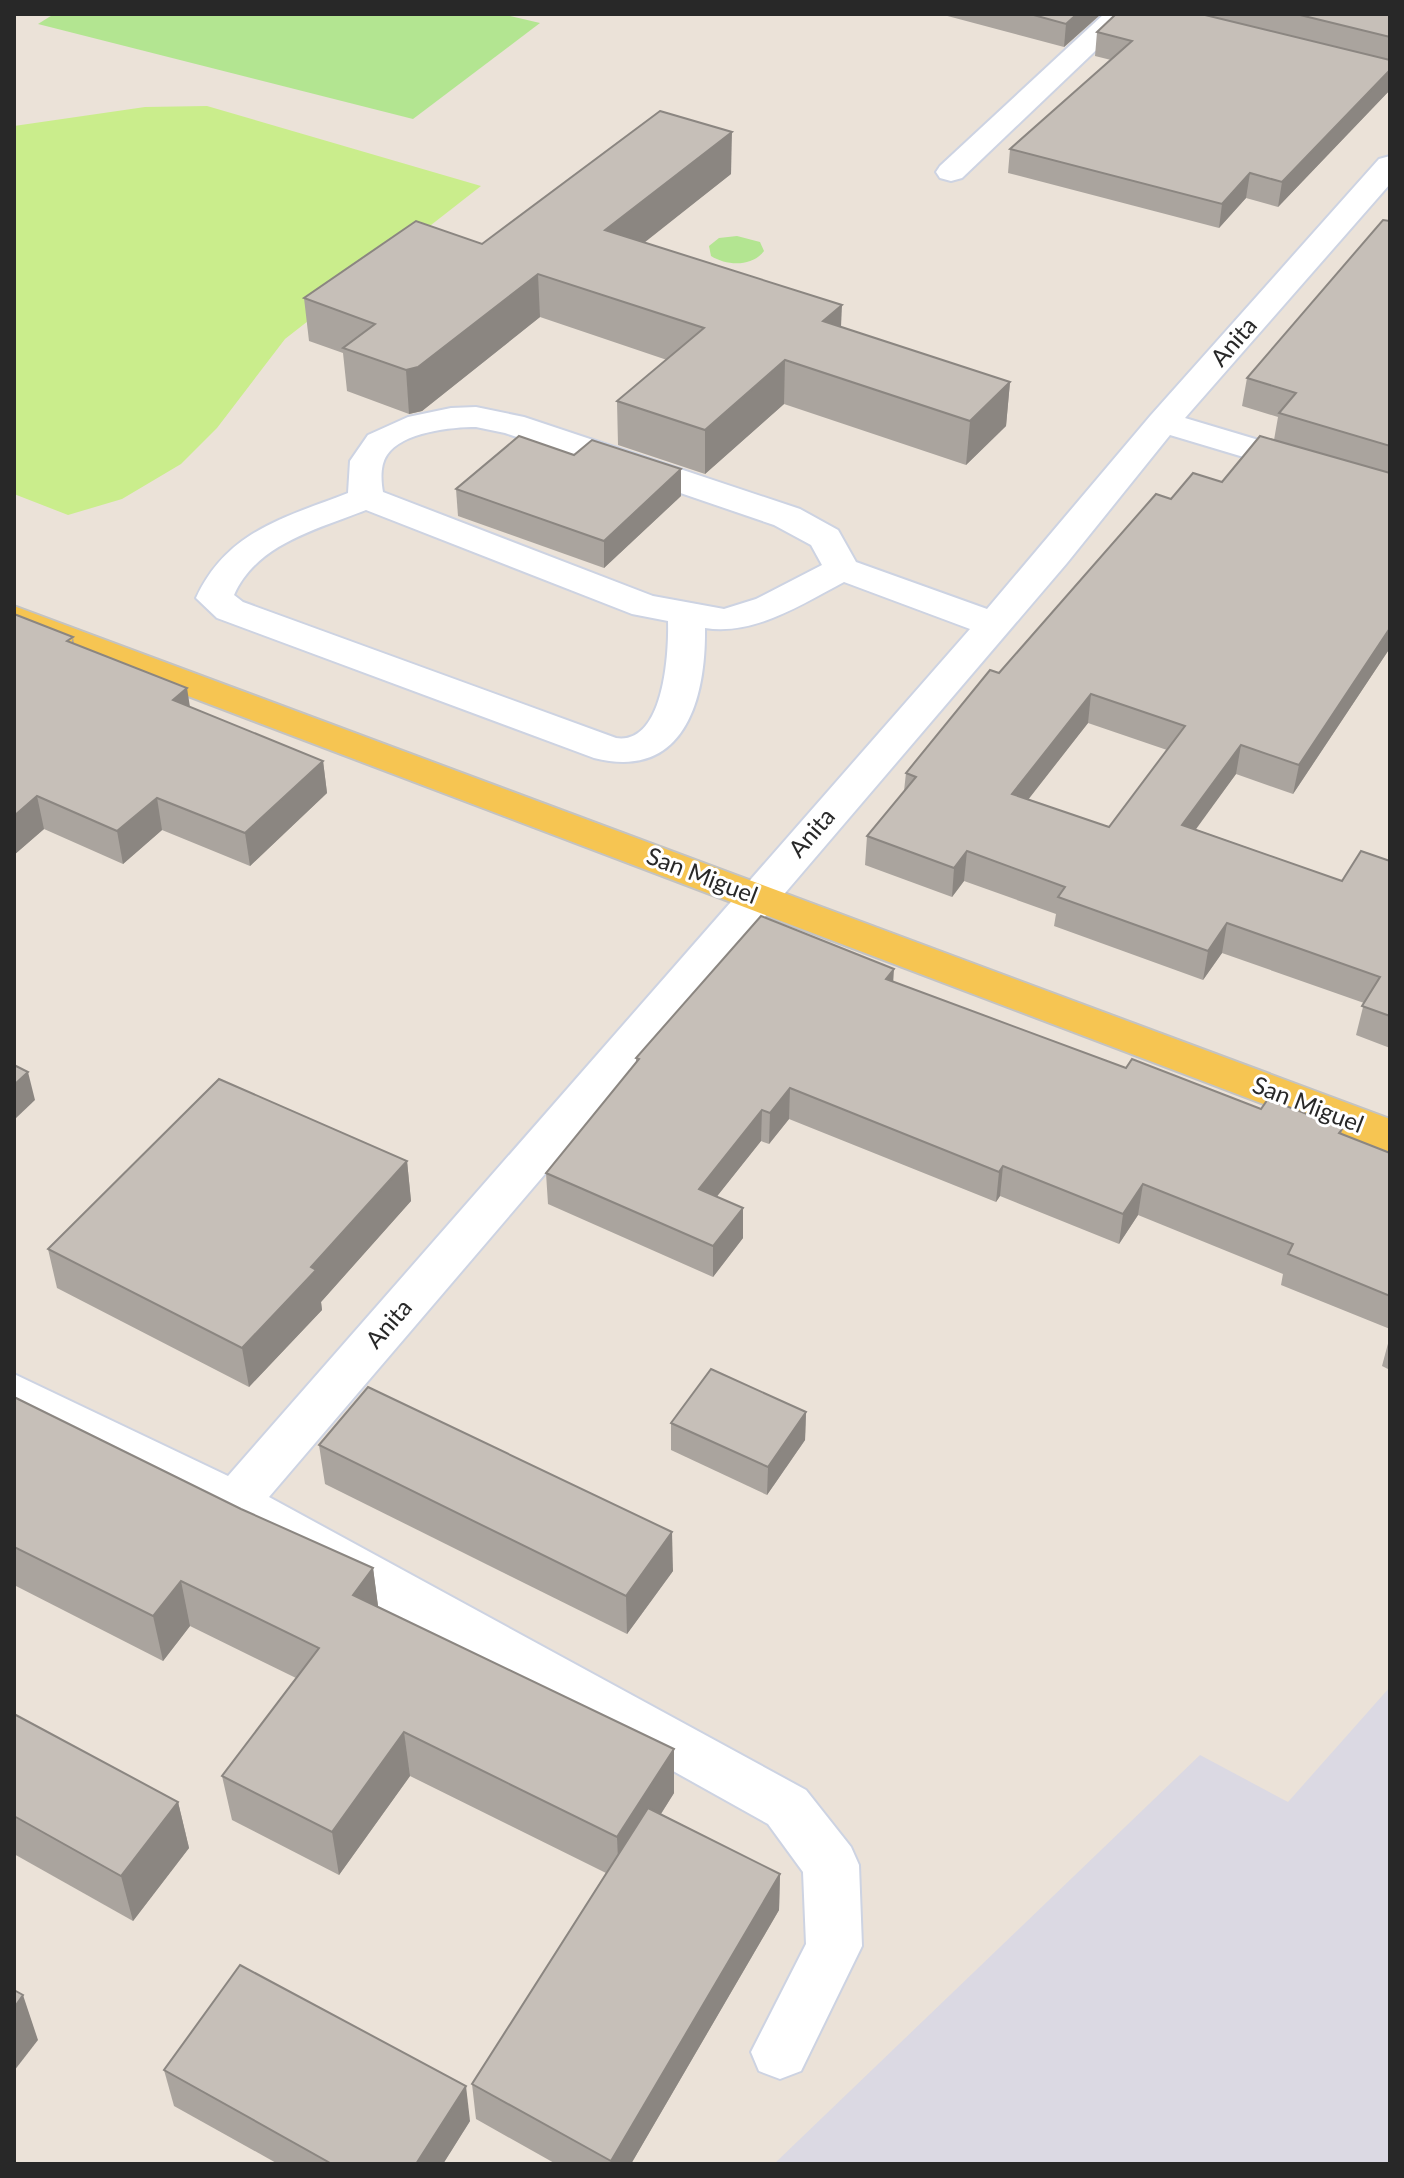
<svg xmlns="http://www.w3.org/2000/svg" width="1404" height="2178" viewBox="0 0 1404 2178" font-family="Lato,sans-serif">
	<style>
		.industrial { fill: #dbd9e3 }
		.green { fill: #b3e591 }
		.pitch { fill: #caed8c }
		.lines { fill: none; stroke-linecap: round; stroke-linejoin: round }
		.minor-casing { stroke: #cdd3e2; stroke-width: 4 }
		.major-casing { stroke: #c3c3c3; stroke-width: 4 }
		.minor { fill: #fff; fill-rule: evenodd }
		.major { fill: #f6c552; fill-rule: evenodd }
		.wall { fill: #aaa49e; fill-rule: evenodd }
		.shaded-wall { fill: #8b8681 }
		.building { fill: #c6bfb8; stroke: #8b8681; stroke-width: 2; fill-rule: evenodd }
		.labels { text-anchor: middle; stroke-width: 6; stroke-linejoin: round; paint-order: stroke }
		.street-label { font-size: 24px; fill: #282828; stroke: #fff }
	</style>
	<rect width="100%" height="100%" fill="#ebe2d8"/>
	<path class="industrial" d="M1390,1687V2164H774L1200,1755L1288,1802Z"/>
	<g class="green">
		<path d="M54,14H501L540,23L413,119L38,24Z"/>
		<path d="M737,236L760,242L764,251C752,267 727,266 711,256L709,246L719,238Z"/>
	</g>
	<path class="pitch" d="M207,106L481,186L285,339L217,428L181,464L122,499L68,515L14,494V126L145,107Z"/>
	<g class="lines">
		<defs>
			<g id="minor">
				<path d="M1104,14H1134L962,178L951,181L940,178L936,172L940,166Z"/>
				<path d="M1390,156V184L1185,418L1390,479V501L1170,435L1067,563L269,1497L806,1790L851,1847L859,1865L862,1946L801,2071L780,2079L759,2071L751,2052L806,1944L803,1872L768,1824L217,1516L14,1415V1374L228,1476L970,629L844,582C802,604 754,636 705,628C706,700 684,781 594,758L217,618L196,598C227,531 284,518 348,493L350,461L368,435L408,417L451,408L476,407L524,417L800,509L838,530L856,562L987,609L1151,415L1379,159ZM476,427L505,433L774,525L811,545L822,565L756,599L724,609L653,596L383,492C381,481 380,465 387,455C402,432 452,427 476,427ZM366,510L632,614L668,621C669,653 664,745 616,738L243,602L234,595C256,544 318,529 366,510Z"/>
			</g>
			<path id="major" d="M14,606L1390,1119V1152L14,630Z"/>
		</defs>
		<use href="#minor" class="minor-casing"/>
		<use href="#major" class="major-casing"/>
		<use href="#minor" class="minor"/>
		<use href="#major" class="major"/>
	</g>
	<g class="wall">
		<path d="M940,14H1101L1064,47Z"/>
		<path d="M1116,14H1390V90L1278,207L1246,198L1219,228L1008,173L1010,149L1111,60L1095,56L1097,32Z"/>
		<path d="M731,174L644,242L841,327L1010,382L1006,426L966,465L784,404L705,474L618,445L617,401L667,360L540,317L422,411L409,414L347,391L343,353L309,341L304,298L482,244Z"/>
		<path d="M1390,221V648L1293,794L1236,774L1195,829L1342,881L1390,861V1048L1356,1035L1364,1003L1222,953L1203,980L1054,926L1056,914L964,881L952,897L865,865L867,836L904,791L906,773L999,673L1171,499L1222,482L1274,440L1278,417L1242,406L1247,378ZM1088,723L1167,750L1109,827L1028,799Z"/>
		<path d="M574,455L681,496L604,568L458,516L456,489Z"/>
		<path d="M73,637L74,644L190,707L323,761L327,793L250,866L162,830L123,864L44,829L14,855Z"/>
		<path d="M893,982L1126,1068L1261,1109L1343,1128L1341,1134L1390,1153V1329L1281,1285L1283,1274L1138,1215L1119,1244L1000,1196L996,1202L789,1119L769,1144L761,1141L717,1196L743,1238L713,1277L548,1204L546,1173L636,1063V1058Z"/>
		<path d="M407,1161L411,1201L321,1302L322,1310L249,1387L57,1288L48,1249Z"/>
		<path d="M1390,1336V1370L1382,1366Z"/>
		<path d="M14,1397L241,1509L373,1568L378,1607L674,1793L661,1814L780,1874L779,1910L631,2164H556L476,2119L472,2084L606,1873L410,1776L339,1875L232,1820L222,1776L296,1678L190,1626L163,1661L14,1585Z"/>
		<path d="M806,1412L805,1440L767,1495L671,1450V1423Z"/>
		<path d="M319,1445L673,1571L627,1634L325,1484Z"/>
		<path d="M14,1714L178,1802L189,1848L133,1921L14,1854Z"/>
		<path d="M164,2070L470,2121L443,2164H278L174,2106Z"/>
	</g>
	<g class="shaded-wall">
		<path d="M1077,14H1101L1064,47L1066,24Z"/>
		<path d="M1390,70V90L1278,207L1282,182Z"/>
		<path d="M732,132L731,174L606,273L605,230Z"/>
		<path d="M1250,173L1246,198L1219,228L1222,204Z"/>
		<path d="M538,274L540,317L422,411L409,414L406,370Z"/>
		<path d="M842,305L840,348L823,321Z"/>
		<path d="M785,360L784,404L705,474V430Z"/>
		<path d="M1010,382L1006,426L966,465L970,421Z"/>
		<path d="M681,469V496L604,568V541Z"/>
		<path d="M1390,628V648L1293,794L1299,765Z"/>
		<path d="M187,688L192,720L173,700Z"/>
		<path d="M1091,694L1088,723L1010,823L1012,794Z"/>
		<path d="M1241,745L1236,774L1178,854L1182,825Z"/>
		<path d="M323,761L327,793L250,866L245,833Z"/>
		<path d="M37,796L44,829L14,855V816Z"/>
		<path d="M157,798L162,830L123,864L117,831Z"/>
		<path d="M967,851L964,881L952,897L954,868Z"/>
		<path d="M1227,923L1222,953L1203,980L1208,951Z"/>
		<path d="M894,969L892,1000L886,979Z"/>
		<path d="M28,1072L35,1100L14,1120V1085Z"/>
		<path d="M790,1088L789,1119L769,1144L770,1113Z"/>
		<path d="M762,1110L761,1141L699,1219V1189Z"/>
		<path d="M407,1161L411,1201L321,1302L322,1310L249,1387L242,1348L311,1267Z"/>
		<path d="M1003,1166L1000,1196L996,1202L999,1172Z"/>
		<path d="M1143,1184L1138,1215L1119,1244L1123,1214Z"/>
		<path d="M743,1208V1238L713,1277V1246Z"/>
		<path d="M806,1412L805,1440L767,1495L768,1467Z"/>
		<path d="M672,1532L673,1571L627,1634L626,1596Z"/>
		<path d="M373,1568L379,1613L353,1595Z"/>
		<path d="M181,1581L190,1626L163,1661L153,1616Z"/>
		<path d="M404,1732L410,1776L339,1875L332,1832Z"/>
		<path d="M674,1749V1793L619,1880L617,1837Z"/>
		<path d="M178,1802L189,1848L133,1921L121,1876Z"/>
		<path d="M780,1874L779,1910L631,2164H611V2161Z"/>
		<path d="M23,1995L38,2040L14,2071V2008Z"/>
		<path d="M466,2086L470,2121L443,2164H416Z"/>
	</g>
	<g class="building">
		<path d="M1030,14H1077L1066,24Z"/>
		<path d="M1116,14H1201L1390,60V70L1282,182L1250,173L1222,204L1010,149L1132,41L1097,32Z"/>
		<path d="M1296,14H1390V37Z"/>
		<path d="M660,111L732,132L605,230L842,305L823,321L1010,382L970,421L785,360L705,430L617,401L704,328L538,274L418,367L406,370L343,348L375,324L304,298L416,221L482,244Z"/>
		<path d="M1383,220L1390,221V446L1279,413L1296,393L1247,378Z"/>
		<path d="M519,436L574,455L592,440L681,469L604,541L456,489Z"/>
		<path d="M1260,436L1390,473V628L1299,765L1241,745L1182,825L1342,881L1361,851L1390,861V1016L1362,1006L1380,977L1227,923L1208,951L1058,897L1065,887L967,851L954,868L867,836L916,777L906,773L990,670L999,673L1156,494L1171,499L1193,473L1222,482ZM1091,694L1185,726L1109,827L1012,794Z"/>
		<path d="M14,614L73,637L67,641L187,688L173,700L323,761L245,833L157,798L117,831L37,796L14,816Z"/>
		<path d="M761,916L894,969L886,979L1126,1068L1132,1059L1261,1109L1268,1099L1343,1128L1339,1133L1390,1153V1296L1288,1254L1293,1244L1143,1184L1123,1214L1003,1166L999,1172L790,1088L770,1113L762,1110L699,1189L743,1208L713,1246L546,1173L639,1059L636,1058Z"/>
		<path d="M14,1065L28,1072L14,1085Z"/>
		<path d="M219,1079L407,1161L311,1267L316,1270L242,1348L48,1249Z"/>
		<path d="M711,1369L806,1412L768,1467L671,1423Z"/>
		<path d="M368,1387L672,1532L626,1596L319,1445Z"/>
		<path d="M14,1397L241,1509L373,1568L353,1595L674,1749L617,1837L404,1732L332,1832L222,1776L319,1648L181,1581L153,1616L14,1547Z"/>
		<path d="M14,1714L178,1802L121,1876L14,1816Z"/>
		<path d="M648,1808L780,1874L611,2161L472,2084Z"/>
		<path d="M240,1965L466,2086L416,2164H332L164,2070Z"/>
		<path d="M14,1990L23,1995L14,2008Z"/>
	</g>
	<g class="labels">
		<g class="street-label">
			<text transform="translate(1234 342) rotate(-49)" y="8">Anita</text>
			<text transform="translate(812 833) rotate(-49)" y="8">Anita</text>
			<text transform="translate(702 876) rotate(21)" y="8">San Miguel</text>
			<text transform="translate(1308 1105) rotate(21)" y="8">San Miguel</text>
			<text transform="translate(389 1324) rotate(-49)" y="8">Anita</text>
		</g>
	</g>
	<rect width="1404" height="2178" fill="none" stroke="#282828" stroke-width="32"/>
</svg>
